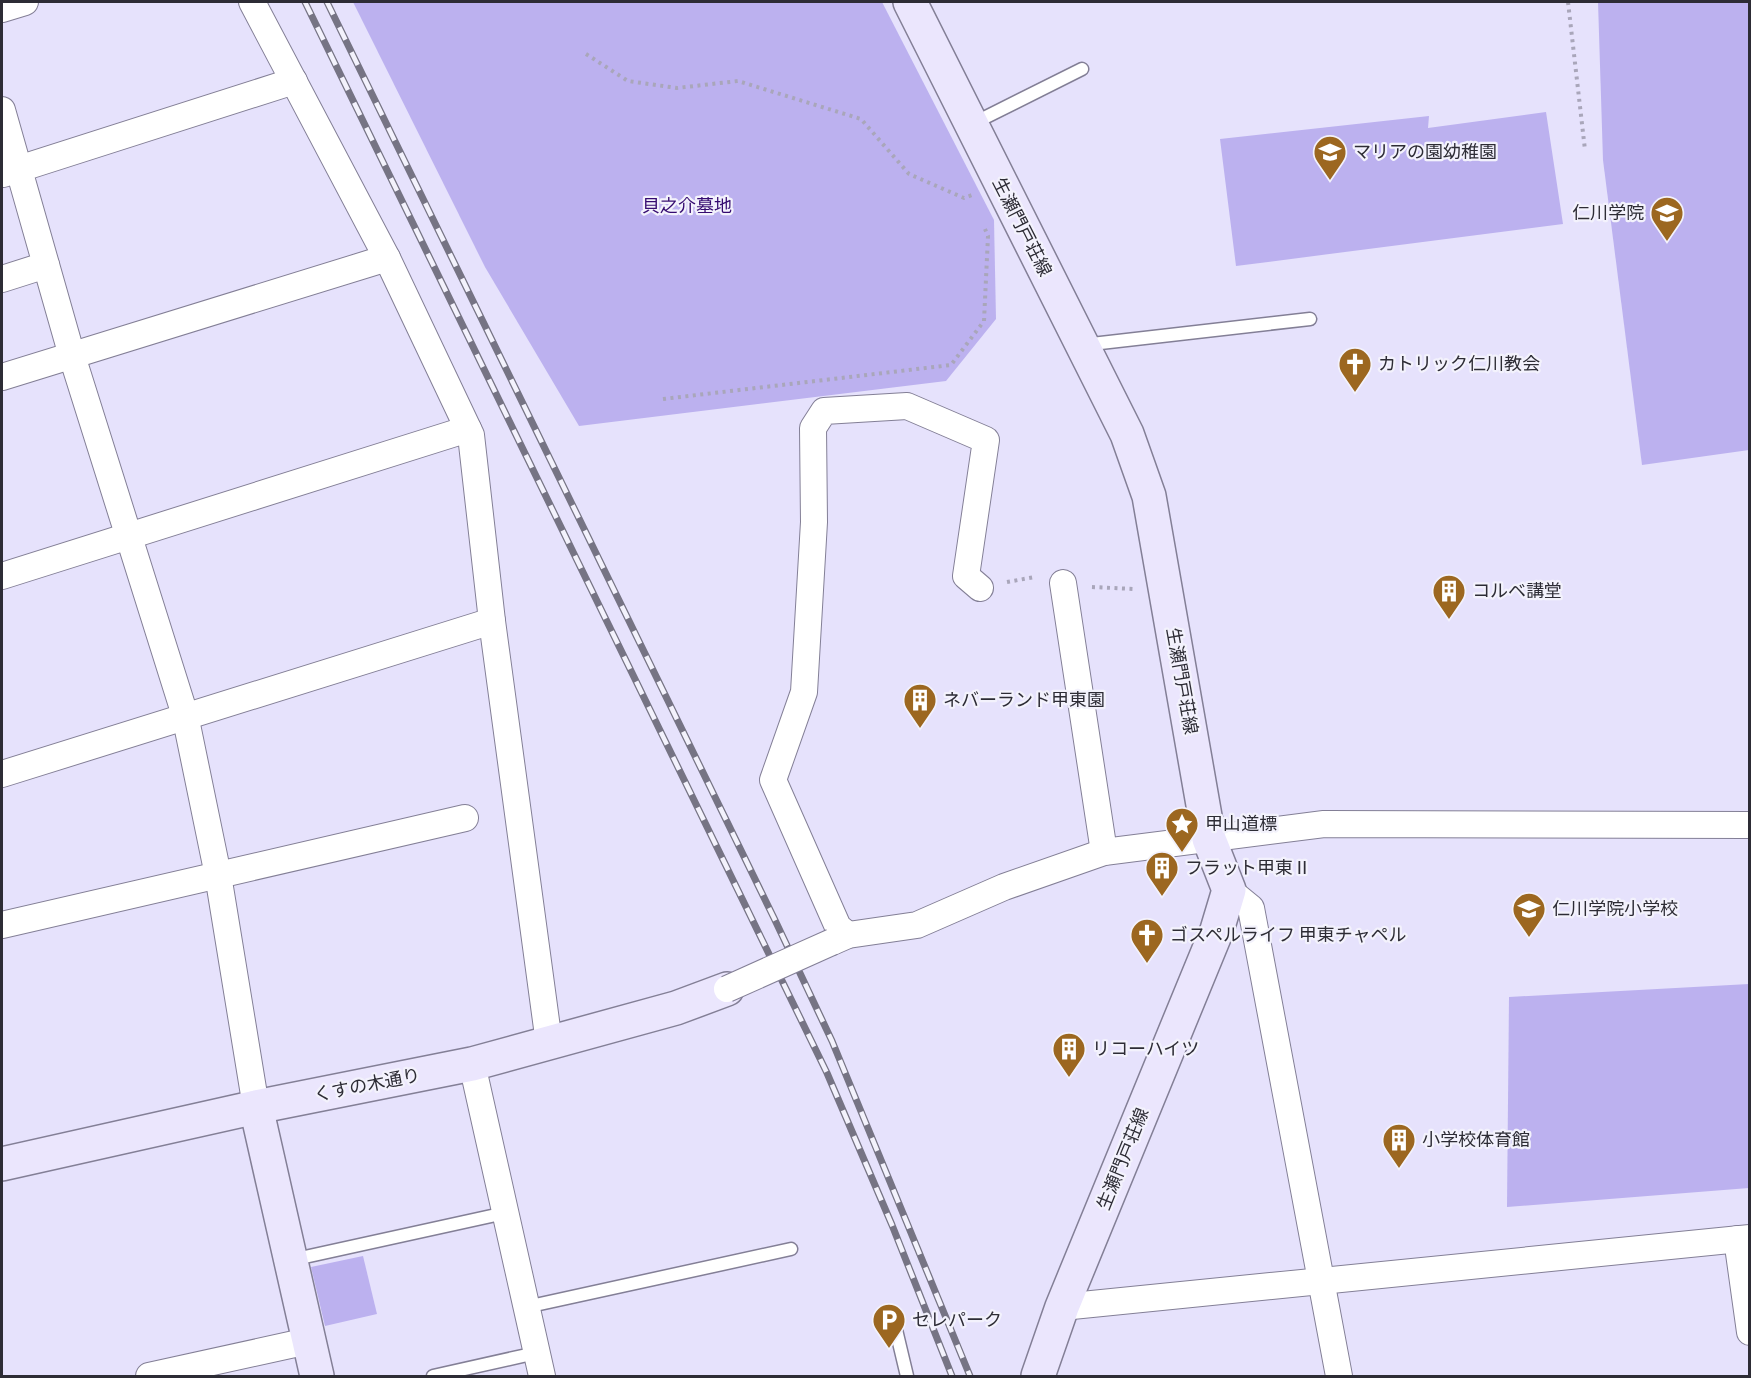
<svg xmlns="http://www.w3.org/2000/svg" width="1751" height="1378" viewBox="0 0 1751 1378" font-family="'Source Sans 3','Noto Sans JP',sans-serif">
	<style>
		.green { fill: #bcb1ef }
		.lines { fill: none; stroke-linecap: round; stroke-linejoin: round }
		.lane-casing { stroke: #837f96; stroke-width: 15 }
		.street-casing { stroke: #837f96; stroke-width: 28 }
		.secondary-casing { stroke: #837f96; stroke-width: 36 }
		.path { stroke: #a9a6ba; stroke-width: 4; stroke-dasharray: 3 4.5; stroke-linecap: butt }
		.lane { stroke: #fff; stroke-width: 12 }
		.street { stroke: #fff; stroke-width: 26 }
		.secondary { stroke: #ebe6fd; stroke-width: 33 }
		.rail-casing { stroke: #767484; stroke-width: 7 }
		.rail { stroke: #f3f2fc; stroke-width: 4.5; stroke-dasharray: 14; stroke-linecap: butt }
		.street-bridge-casing { stroke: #837f96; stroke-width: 28; stroke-linecap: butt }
		.street-bridge { stroke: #fff; stroke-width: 26 }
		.labels { text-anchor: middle; stroke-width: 4.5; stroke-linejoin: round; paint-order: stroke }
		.poi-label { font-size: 18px; fill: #2d2c35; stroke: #f3f2fc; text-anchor: start }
		.park-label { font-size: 18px; fill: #350b70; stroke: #f3f2fc }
		.street-label { font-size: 18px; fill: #2d2c35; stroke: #f3f2fc }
	</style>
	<rect width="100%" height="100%" fill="#e6e2fc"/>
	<g class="green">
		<path d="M353,2H882L994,220L996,319L946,381L579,426L485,267Z"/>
		<path d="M1598,2H1749V450L1642,465L1603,160Z"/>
		<path d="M1546,112L1563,224L1236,266L1220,139L1429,116L1428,128Z"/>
		<path d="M1749,984V1188L1507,1207L1509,997Z"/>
		<path d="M363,1256L377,1314L325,1326L311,1267Z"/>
	</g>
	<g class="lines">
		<defs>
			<g id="lane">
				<path d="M972,124L1082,69"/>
				<path d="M1083,345L1310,319"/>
				<path d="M291,1260L505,1213"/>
				<path d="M526,1307L791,1249"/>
				<path d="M892,1313L907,1376"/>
				<path d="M433,1376L536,1353"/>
			</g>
			<g id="street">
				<path d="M252,2L387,258L471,435L492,621L549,1043"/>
				<path d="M2,9L25,2"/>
				<path d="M2,110L72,356L185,715L218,875L256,1107"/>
				<path d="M3,174L294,81"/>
				<path d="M2,279L46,265"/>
				<path d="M2,377L387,258"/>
				<path d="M2,576L468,429"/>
				<path d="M1063,583L1104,852"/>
				<path d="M2,774L492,621"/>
				<path d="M1229,890L1251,908L1339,1376"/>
				<path d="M2,925L465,818"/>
				<path d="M848,935L838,927L773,780L804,692L814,522L813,428L824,411L907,406L986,440L966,576L980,588"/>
				<path d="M832,942L848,935L917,925L1004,887L1104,852L1324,824L1750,825"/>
				<path d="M472,1064L542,1376"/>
				<path d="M1737,1239L1750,1332"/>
				<path d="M1062,1307L1750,1238"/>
				<path d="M149,1376L308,1341"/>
			</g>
			<g id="secondary">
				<path d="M910,2L1127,434L1149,496L1209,839L1229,890L1217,930L1062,1307L1038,1376"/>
				<path d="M256,1107L317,1376"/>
				<path d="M2,1164L256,1107L472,1064L676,1008L727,989"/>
			</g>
		</defs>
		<use href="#lane" class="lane-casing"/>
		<use href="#street" class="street-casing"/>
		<use href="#secondary" class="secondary-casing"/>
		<g class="path">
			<path d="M1568,2L1585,150"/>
			<path d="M586,54L628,81L677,88L738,81L861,119L909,174L964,198L972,195"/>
			<path d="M663,399L951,365L984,321L988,236L985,229"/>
			<path d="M1007,582L1035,577"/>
			<path d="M1092,587L1133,589"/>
		</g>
		<use href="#lane" class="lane"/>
		<use href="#street" class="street"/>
		<use href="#secondary" class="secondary"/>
		<defs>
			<g id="rail">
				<path d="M305,2L827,1073L892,1225L952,1376"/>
				<path d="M327,2L774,918L832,1041L970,1376"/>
			</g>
		</defs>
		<use href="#rail" class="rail-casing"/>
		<use href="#rail" class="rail"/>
		<defs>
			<path id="street-bridge" d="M727,989L832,942"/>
		</defs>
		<use href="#street-bridge" class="street-bridge-casing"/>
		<use href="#street-bridge" class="street-bridge"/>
	</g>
	<defs>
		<symbol id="school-pin" viewBox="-11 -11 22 30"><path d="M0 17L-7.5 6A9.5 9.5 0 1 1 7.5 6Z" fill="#9c6720" stroke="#f3f2fc"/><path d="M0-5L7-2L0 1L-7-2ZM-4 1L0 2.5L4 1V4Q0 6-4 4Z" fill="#fff"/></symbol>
		<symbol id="church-pin" viewBox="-11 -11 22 30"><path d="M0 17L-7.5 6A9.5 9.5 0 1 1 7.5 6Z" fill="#9c6720" stroke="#f3f2fc"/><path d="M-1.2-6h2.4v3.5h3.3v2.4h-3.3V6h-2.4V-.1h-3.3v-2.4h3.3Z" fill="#fff"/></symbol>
		<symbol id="building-pin" viewBox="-11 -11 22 30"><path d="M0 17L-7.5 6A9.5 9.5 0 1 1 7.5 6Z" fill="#9c6720" stroke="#f3f2fc"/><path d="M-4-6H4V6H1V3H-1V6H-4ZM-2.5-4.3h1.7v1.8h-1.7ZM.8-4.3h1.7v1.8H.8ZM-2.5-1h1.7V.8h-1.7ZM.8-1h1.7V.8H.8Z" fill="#fff"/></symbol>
		<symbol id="sight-pin" viewBox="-11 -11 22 30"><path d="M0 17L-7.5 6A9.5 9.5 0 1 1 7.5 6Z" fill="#9c6720" stroke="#f3f2fc"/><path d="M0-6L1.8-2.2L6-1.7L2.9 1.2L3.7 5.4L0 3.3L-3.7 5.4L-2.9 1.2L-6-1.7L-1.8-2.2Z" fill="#fff"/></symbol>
		<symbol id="parking-pin" viewBox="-11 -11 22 30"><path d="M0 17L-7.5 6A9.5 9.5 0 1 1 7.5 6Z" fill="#9c6720" stroke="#f3f2fc"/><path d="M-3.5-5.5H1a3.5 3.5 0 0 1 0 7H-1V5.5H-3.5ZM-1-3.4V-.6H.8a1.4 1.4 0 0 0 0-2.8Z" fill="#fff"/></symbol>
	</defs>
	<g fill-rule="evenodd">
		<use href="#school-pin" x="1311" y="133" width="38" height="52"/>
		<use href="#school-pin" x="1648" y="194" width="38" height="52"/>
		<use href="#church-pin" x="1336" y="345" width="38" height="52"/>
		<use href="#building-pin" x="1430" y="572" width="38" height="52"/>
		<use href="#building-pin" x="901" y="681" width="38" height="52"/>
		<use href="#sight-pin" x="1163" y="805" width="38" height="52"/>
		<use href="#building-pin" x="1143" y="849" width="38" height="52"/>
		<use href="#school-pin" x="1510" y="890" width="38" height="52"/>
		<use href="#church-pin" x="1128" y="916" width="38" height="52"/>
		<use href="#building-pin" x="1050" y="1030" width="38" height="52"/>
		<use href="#building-pin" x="1380" y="1121" width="38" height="52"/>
		<use href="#parking-pin" x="870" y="1301" width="38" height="52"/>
	</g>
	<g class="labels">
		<g class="poi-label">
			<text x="1353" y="158">マリアの園幼稚園</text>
			<text x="1644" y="219" text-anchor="end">仁川学院</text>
			<text x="1378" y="370">カトリック仁川教会</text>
			<text x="1472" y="597">コルベ講堂</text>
			<text x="943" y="706">ネバーランド甲東園</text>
			<text x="1205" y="830">甲山道標</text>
			<text x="1185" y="874">フラット甲東Ⅱ</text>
			<text x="1552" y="915">仁川学院小学校</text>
			<text x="1170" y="941">ゴスペルライフ 甲東チャペル</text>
			<text x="1092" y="1055">リコーハイツ</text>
			<text x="1422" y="1146">小学校体育館</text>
			<text x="912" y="1326">セレパーク</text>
		</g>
		<g class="park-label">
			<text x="687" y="212">貝之介墓地</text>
		</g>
		<g class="street-label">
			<text transform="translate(1022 227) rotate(63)" y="6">生瀬門戸荘線</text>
			<text transform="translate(1182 681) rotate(80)" y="6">生瀬門戸荘線</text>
			<text transform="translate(367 1085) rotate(-11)" y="6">くすの木通り</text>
			<text transform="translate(1123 1159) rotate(-68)" y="6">生瀬門戸荘線</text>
		</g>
	</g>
	<rect width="1751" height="1378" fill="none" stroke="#2d2c35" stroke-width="6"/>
</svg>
